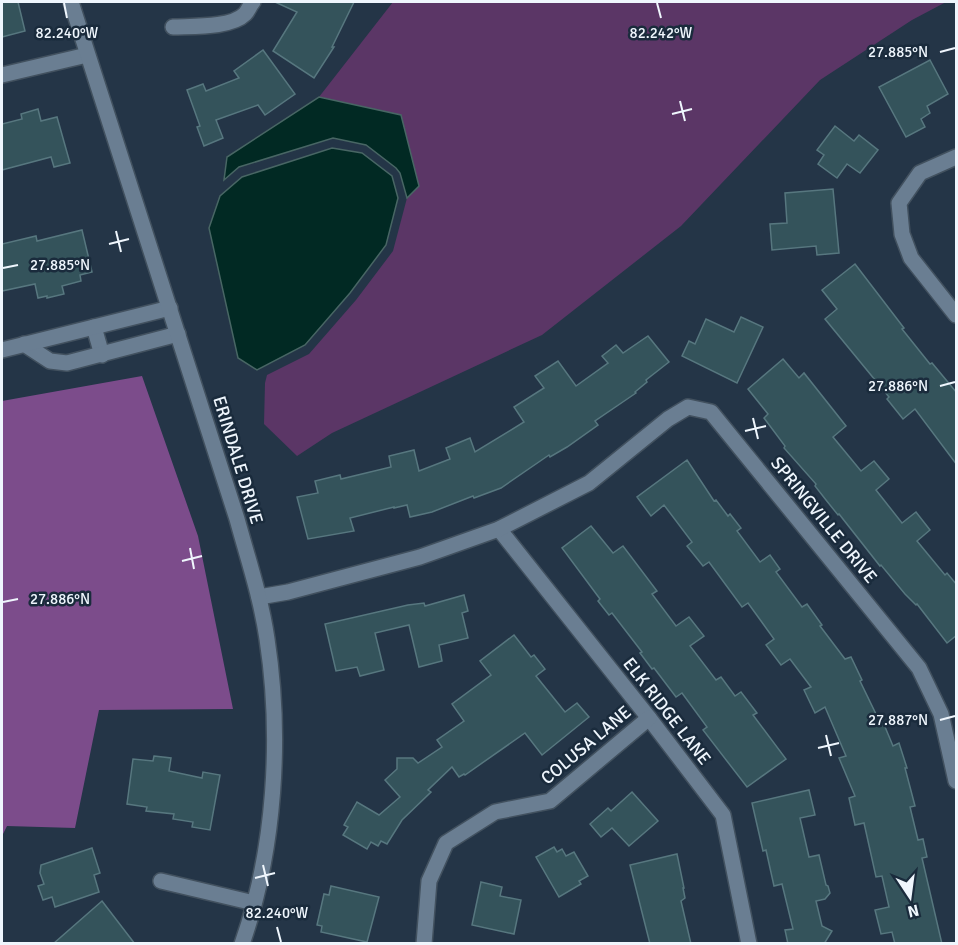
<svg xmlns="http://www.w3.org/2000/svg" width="958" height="945" viewBox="0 0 958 945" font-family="Signika,sans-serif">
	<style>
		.green { fill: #5b3666 }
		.forest { fill: #7c4c8b }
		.water { fill: #012923; stroke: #486664; stroke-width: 1.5 }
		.building { fill: #34535b; stroke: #57777f; stroke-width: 1.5 }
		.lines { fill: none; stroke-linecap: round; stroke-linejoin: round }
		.street-casing { stroke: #42515f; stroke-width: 18 }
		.secondary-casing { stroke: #42515f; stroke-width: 18 }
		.street { stroke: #6a7e92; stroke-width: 15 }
		.secondary { stroke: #6a7e92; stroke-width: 15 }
		.ticks { fill: none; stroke: #eff6fd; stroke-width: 2 }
		.labels { text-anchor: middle; stroke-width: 5; stroke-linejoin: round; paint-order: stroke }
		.street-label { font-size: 18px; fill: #eff6fd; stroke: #1a2b3c }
		.ticks-label { font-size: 15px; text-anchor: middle; fill: #eff6fd; stroke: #1a2b3c; stroke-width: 5; stroke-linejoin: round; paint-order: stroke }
	</style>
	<rect width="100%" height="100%" fill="#243547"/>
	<path class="green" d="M393,2H946L912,20L820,80L681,226L542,335L332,433L297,456L264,424L265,383L267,375L309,354L356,300L393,251L407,198L418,186L401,115L319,97Z"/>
	<path class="forest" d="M142,376L198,536L233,709L99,710L75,828L7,826L2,836V401Z"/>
	<g class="water">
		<path d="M319,97L401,115L419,186L407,198L400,173L396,168L366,145L333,138L239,167L224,180L227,157Z"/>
		<path d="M332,148L362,153L392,176L398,198L386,245L350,293L305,345L257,370L238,358L209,228L220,196L242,177Z"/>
	</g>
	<g class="building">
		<path d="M2,2H18L25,31L2,37Z"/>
		<path d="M275,2H354L332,47H334L314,78L273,51L297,12Z"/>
		<path d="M263,50L295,94L265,115L258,105L216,120L223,138L204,146L197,127L200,126L187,90L203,84L206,91L239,78L234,71Z"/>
		<path d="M930,60L948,94L927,106L930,113L921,119L925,127L906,137L879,87Z"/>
		<path d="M38,109L41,121L57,117L70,163L54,167L51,157L2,170V124L22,119L21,114Z"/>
		<path d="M835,126L854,141L859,135L878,150L860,173L847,164L837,178L818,164L824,155L817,150Z"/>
		<path d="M833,189L839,253L817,255L816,246L772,250L770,224L787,223L785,193Z"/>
		<path d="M82,230L92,272L80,275L81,281L62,286L64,294L47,298V296L38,298L35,284L2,291V244L36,236L37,241Z"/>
		<path d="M855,264L904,328L902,329L930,364L932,363L957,393V465L915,409L903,419L887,399L889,397L825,319L837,309L822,290Z"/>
		<path d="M741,317L763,327L737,383L682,356L689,341L695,344L706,319L734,332Z"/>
		<path d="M648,336L669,362L646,380L647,382L635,392L636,393L595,421L598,425L567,447L550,457L549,455L501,488L474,498L473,496L432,512L410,517L407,505L394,508V507L350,518L354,531L308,539L297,497L318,493L315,481L340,475L341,479L391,467L389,456L414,450L419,471L450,459L446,448L470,438L475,452L524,422L514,407L544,388L535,376L558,361L576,386L608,363L602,356L616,345L623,353Z"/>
		<path d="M783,359L799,378L804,373L846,426L833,437L861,471L874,461L889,479L876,490L902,523L916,512L930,530L917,541L945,575L947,573L957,585V635L947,643L917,604L916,605L905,594L881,565L880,566L839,514L838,515L826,500L815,486L816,484L784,448L785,446L764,418L768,414L748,389Z"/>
		<path d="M687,460L714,501L716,500L728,516L730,514L741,528L737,531L760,562L770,555L780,569L776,572L802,607L807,604L822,625L820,626L845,659L851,657L862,680L860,681L877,716L880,715L893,746L899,743L907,768H905L915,806L910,807L918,840L923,839L927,857L922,858L942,944H895L892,932L881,934L875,910L889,907L882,876L876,877L864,823L855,825L849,798L855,796L839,758L846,756L825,707L815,713L804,690L811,687L790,659L781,665L766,645L774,639L748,603L742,607L709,562L703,566L687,546L692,542L664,505L651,516L637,497Z"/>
		<path d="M591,526L613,553L623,546L657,591L652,594L676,626L689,617L704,636L690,646L716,680L721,677L735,696L741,692L757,713L753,715L786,759L747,787L703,730L707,727L682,693L676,697L654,668L652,669L640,653L642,652L612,613L609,615L598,601L600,599L562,548Z"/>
		<path d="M464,595L468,611L462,613L468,638L439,645L442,661L419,667L409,625L375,633L384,670L360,676L357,667L336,671L325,624L408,605L424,603L425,606Z"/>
		<path d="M514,635L531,657L534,655L545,669L536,676L565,712L577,703L589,717L542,755L525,733L465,775L464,774L459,777L452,767L428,790L431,792L402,820L387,844L381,841L378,846L371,842L367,849L343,835L348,827L344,825L357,802L379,815L400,797L385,780L397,769V758H413L418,763L442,747L437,740L464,721L452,704L491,675L480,661Z"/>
		<path d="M154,756L171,758L169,771L202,778L203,772L220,775L210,830L192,827L193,822L173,819L174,814L146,811L147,807L127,804L133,759L153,761Z"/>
		<path d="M809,790L815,815L800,818L809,857L819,855L826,885L828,886L830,893L825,899L816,901L822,926L832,931L824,944H788L785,930L793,929L782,884L774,886L766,850L763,851L752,803Z"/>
		<path d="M632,792L658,821L629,846L612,828L601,837L590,824L608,808L611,811Z"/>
		<path d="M554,847L557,852L562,849L566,856L574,852L588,876L579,881L581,884L559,897L536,857Z"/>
		<path d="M92,848L100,873L94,875L99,892L55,907L52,897L43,900L38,886L44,884L40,873L41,865Z"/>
		<path d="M677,854L684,888H683L685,898L681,901L691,944H650L630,865Z"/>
		<path d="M481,882L502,887L500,896L521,900L514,934L472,925Z"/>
		<path d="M331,886L379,897L367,942L321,932L322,926L317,925L324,894L329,895Z"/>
		<path d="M102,901L135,944H53Z"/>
	</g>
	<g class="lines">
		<defs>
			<g id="street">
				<path d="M173,27C193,26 231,28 245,14C248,11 250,5 253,2"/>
				<path d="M2,75L87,55"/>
				<path d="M956,157L920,173L899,203L902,234L911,258L956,315"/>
				<path d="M94,327L102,355"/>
				<path d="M24,344L50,361L67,363L178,334"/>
				<path d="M2,350L170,308"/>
				<path d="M499,529L649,718L723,815L749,944"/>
				<path d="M259,597L288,592L420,557L499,529L589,483L668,419L688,407L711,412L919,668L941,714L956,781"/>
				<path d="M161,881L254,903"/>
				<path d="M424,944L429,881L446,843L495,812L550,801L649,718"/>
			</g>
			<path id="secondary" d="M71,2L237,519C248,559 261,598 267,639C282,737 275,850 242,944"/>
		</defs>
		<use href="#street" class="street-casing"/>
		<use href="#secondary" class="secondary-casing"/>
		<use href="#street" class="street"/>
		<use href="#secondary" class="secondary"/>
	</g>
	<path class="ticks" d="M64,3L67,18M657,3L661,18M940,52L955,48M680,101L685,121M672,114L692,109M116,231L121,252M109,244L129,239M3,268L18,265M940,386L955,382M753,418L758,439M745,431L766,426M190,548L194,569M182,561L202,556M3,602L18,599M940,720L955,716M826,735L831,756M818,748L839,743M263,865L268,886M255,878L275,873M277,927L281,942"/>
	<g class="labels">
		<g class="street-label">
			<text transform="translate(238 460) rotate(73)" y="6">ERINDALE DRIVE</text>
			<text transform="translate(824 520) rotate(51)" y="6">SPRINGVILLE DRIVE</text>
			<text transform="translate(667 711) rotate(52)" y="6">ELK RIDGE LANE</text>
			<text transform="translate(586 745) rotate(-40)" y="6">COLUSA LANE</text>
		</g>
	</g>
	<g class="ticks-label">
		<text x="67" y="38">82.240°W</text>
		<text x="661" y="38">82.242°W</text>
		<text x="898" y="57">27.885°N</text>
		<text x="60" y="270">27.885°N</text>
		<text x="898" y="391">27.886°N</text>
		<text x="60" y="604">27.886°N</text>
		<text x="898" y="725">27.887°N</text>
		<text x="277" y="918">82.240°W</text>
	</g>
	<rect width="958" height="945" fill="none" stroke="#eff6fd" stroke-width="6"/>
	<g transform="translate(910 897) rotate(167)" stroke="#1a2b3c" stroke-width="4.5" paint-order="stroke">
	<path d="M0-4.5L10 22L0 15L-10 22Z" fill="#eff6fd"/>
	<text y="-9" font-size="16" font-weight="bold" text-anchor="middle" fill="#eff6fd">N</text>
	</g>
</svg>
